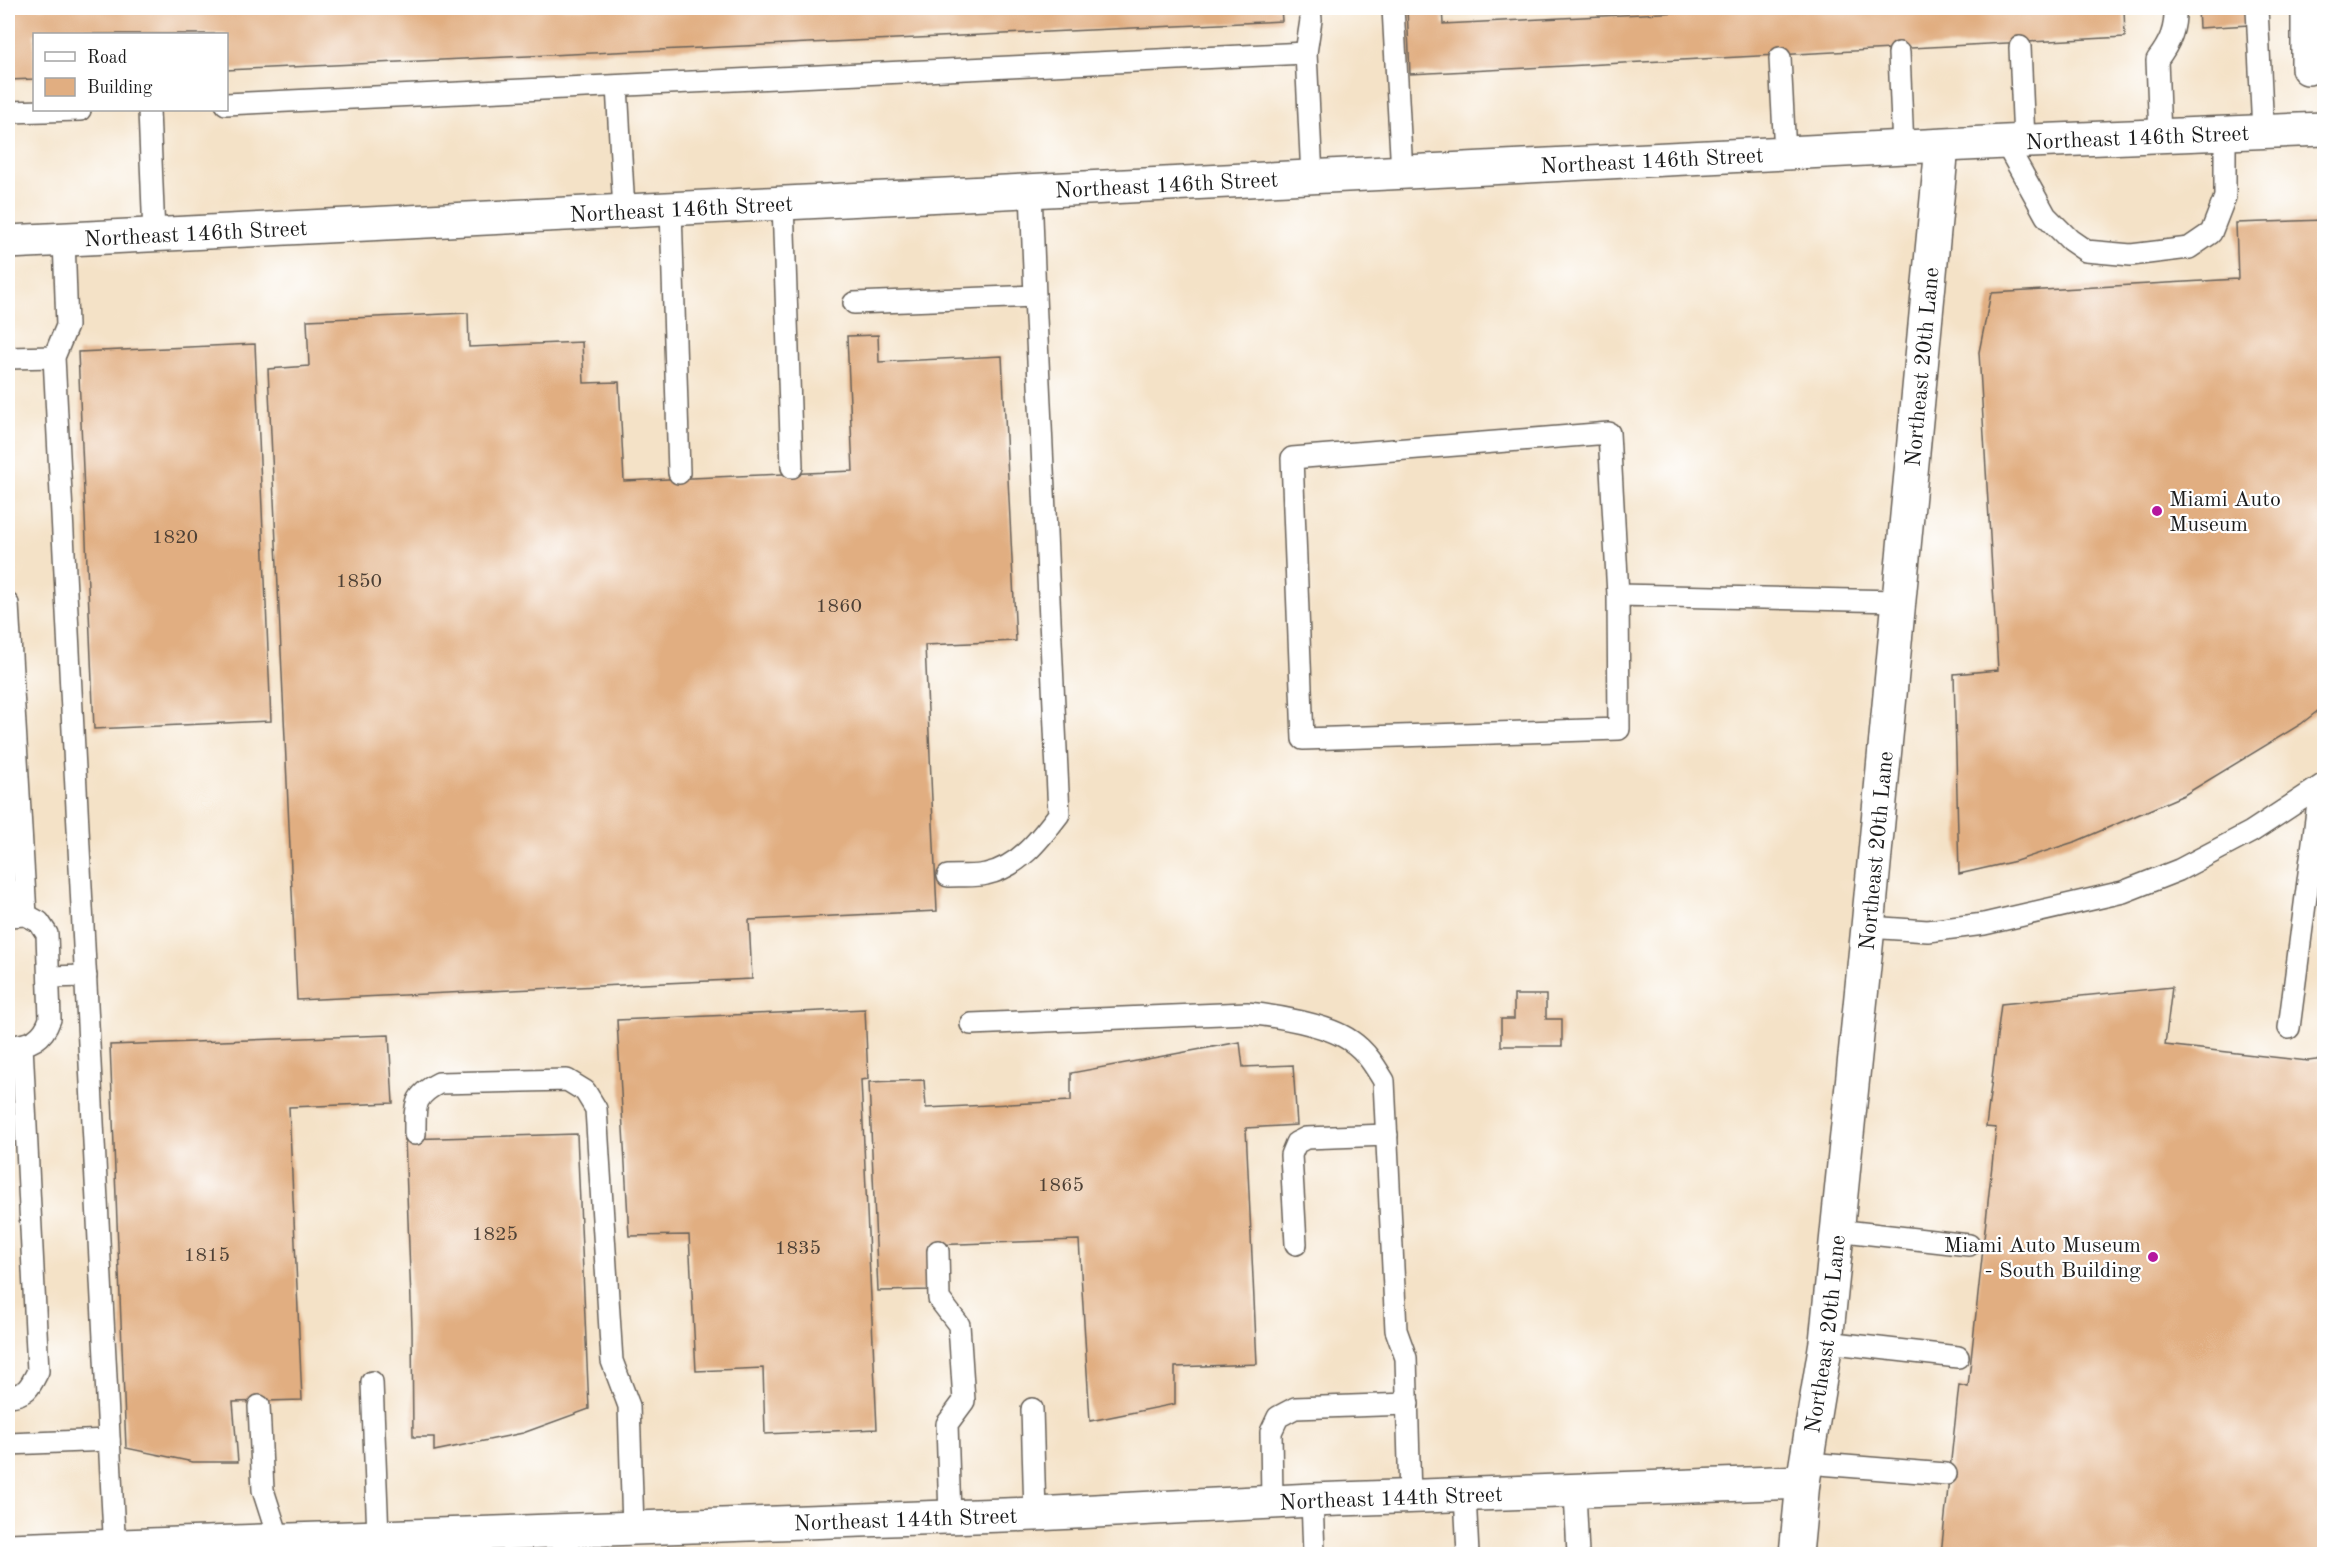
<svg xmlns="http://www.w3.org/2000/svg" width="2332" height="1562" viewBox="0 0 2332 1562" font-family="'Old Standard TT',serif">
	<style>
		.building { fill: #e1ae81 }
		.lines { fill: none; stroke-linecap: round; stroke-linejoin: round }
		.service-casing { stroke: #686158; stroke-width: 24 }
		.minor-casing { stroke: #686158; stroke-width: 36 }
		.service { stroke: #fff; stroke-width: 21 }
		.minor { stroke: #fff; stroke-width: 33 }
		.poi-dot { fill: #b5179e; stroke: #fff; stroke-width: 2 }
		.labels { text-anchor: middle; stroke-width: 4.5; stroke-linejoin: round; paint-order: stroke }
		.number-label { font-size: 20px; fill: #4d4035 }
		.street-label { font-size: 22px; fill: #1c1c1c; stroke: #fff }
		.poi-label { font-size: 22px; fill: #1c1c1c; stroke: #fff; text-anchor: start }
	</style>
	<rect width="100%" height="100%" fill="#fff"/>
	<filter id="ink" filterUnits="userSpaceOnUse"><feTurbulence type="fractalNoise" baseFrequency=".0167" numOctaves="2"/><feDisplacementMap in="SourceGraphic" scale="12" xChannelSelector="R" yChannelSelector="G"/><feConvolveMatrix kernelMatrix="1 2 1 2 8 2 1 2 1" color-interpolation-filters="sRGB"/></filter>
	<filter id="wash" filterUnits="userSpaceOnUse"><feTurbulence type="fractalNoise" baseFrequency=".008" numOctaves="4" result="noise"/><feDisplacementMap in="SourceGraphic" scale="24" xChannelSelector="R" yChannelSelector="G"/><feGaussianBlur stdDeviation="1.35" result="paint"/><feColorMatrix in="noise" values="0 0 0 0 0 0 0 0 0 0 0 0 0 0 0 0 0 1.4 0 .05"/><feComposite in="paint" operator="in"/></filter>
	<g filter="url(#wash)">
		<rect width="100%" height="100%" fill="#f4e2c7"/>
		<g id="blocks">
			<g class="building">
				<path d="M8,8H1281L1282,21L226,70V34H34V79L8,80Z"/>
				<path d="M1407,8H1442L1443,24L1761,8H2124L2125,37L1410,74Z"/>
				<path d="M2198,8H2248L2249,25L2199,28Z"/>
				<path d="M2324,220V706L2301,724L2184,795L2077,841L2016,861L1959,874L1954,674L1998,670L1979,352L1991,293L2238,279L2236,223Z"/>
				<path d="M468,313L469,347L582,342L584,383L619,382L624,481L853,471L847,336L878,335L879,362L1002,356L1016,641L925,645L937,911L749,920L752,979L297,1000L268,369L309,366L307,320Z"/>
				<path d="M255,344L271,721L94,729L78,352Z"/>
				<path d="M2172,987L2165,1045L2308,1061L2324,1059V1554H1941L1959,1385L1968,1387L1996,1128L1986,1127L2001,1004Z"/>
				<path d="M1514,995H1546V1019H1562V1046H1501V1019H1514Z"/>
				<path d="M865,1009L868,1079L861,1080L877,1429L765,1434L763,1368L696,1371L689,1235L629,1236L617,1020Z"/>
				<path d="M389,1035L393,1103L289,1107L302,1400L233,1402L238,1462H193L126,1448L110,1045Z"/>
				<path d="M1240,1042L1243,1067L1293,1065L1297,1125L1246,1128L1257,1364L1175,1367V1404L1090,1421L1079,1240L930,1245L932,1290L878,1291L869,1082L924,1080L926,1108L1071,1101V1073Z"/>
				<path d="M577,1134L589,1409L523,1433L434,1451V1437H413L412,1328L405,1139Z"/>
			</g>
		</g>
	</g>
	<g filter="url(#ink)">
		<use href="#blocks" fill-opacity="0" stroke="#686158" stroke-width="1.5"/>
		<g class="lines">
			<defs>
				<g id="service">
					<path d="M1393,8L1402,173"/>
					<path d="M2257,8L2263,132"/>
					<path d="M2020,47L2024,141"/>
					<path d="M1306,53L1311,20L1310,8"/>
					<path d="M1899,53L1903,148"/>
					<path d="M1780,58L1785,153"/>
					<path d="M617,86L624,211"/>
					<path d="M226,104L1306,53L1312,177"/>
					<path d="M149,110L154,235"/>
					<path d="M8,112L80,110"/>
					<path d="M2160,136L2157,60C2170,43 2176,29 2175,8"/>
					<path d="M2005,142L2046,216L2070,240L2086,251L2131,255L2189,248L2211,233L2225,197V133"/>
					<path d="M783,203L792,467"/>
					<path d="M671,209L679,473"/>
					<path d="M64,239L67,326L54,357L115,1554"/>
					<path d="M854,303L1035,296L1031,191"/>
					<path d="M8,358L54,357"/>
					<path d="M1618,595L1619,729L1303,739L1292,458L1609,433L1618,595L1898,601"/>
					<path d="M8,604L26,915L8,916"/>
					<path d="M948,876C960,875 975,877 986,874C1019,867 1040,839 1059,814L1035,296"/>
					<path d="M1868,927L1928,931L1984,924L2123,892L2179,870L2251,832L2324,784"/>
					<path d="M49,977L86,976"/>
					<path d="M971,1024L1247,1013C1276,1016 1327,1024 1351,1041C1366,1051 1375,1066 1384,1081L1396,1330L1406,1358L1410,1497"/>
					<path d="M2289,1028L2320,788"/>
					<path d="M10,1046C31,1045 43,1039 50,1019L47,934L39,922L26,915"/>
					<path d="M415,1134C415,1106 413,1096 439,1083L567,1080L585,1091L596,1109L612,1361L629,1406L633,1527"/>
					<path d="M1836,1230L1969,1245"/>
					<path d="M1296,1244L1291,1155L1296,1143L1306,1138L1387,1135"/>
					<path d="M938,1251L939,1299L959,1325L964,1401L947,1424L950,1517"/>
					<path d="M1826,1342L1958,1357"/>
					<path d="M372,1382L378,1536"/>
					<path d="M8,1396C27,1395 30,1387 38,1371L22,1045"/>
					<path d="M259,1406L263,1490L279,1540L280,1551"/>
					<path d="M1032,1409L1035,1514"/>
					<path d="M8,1444L109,1440"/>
					<path d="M1807,1463L1946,1474"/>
					<path d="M1575,1492L1578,1554"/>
					<path d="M1465,1495L1468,1554"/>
					<path d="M1312,1500L1314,1554"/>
					<path d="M1272,1502L1271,1432L1278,1417L1295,1408L1408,1404"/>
				</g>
				<g id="minor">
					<path d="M2308,8V68"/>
					<path id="s1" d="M8,242L2005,142L2324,129"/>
					<path id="s2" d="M8,1550L1035,1514L1312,1500L1803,1482"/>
					<path id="s3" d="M1796,1554L1803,1482L1826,1342L1868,927L1942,146"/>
				</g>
			</defs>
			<use href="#service" class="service-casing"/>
			<use href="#minor" class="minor-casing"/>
			<use href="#service" class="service"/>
			<use href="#minor" class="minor"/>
		</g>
	</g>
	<g class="poi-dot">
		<circle cx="2157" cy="511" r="6"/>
		<circle cx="2153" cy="1257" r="6"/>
	</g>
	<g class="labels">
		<g class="number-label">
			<text x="175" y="543">1820</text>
			<text x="359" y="587">1850</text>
			<text x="839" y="612">1860</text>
			<text x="1061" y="1191">1865</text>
			<text x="495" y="1240">1825</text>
			<text x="798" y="1254">1835</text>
			<text x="207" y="1261">1815</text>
		</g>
		<g class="street-label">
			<text dy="8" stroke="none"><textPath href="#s1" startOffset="2132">Northeast 146th Street</textPath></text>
			<text dy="8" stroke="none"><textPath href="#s1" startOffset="1646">Northeast 146th Street</textPath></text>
			<text dy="8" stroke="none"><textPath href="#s1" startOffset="1160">Northeast 146th Street</textPath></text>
			<text dy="8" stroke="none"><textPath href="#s1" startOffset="674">Northeast 146th Street</textPath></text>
			<text dy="8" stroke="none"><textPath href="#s1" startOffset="188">Northeast 146th Street</textPath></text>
			<text dy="8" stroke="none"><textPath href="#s3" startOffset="1194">Northeast 20th Lane</textPath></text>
			<text dy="8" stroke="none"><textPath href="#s3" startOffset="708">Northeast 20th Lane</textPath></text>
			<text dy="8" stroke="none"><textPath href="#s3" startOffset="222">Northeast 20th Lane</textPath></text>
			<text dy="8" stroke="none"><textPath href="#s2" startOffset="1384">Northeast 144th Street</textPath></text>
			<text dy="8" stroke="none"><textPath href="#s2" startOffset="898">Northeast 144th Street</textPath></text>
		</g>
		<g class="poi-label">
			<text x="2169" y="506">Miami Auto<tspan x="2169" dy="25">Museum</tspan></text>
			<text x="2141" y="1252" text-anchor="end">Miami Auto Museum<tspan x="2141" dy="25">- South Building</tspan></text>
		</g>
	</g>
	<rect width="2332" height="1562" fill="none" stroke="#fff" stroke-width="30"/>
	<rect x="33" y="33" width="195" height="78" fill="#ffffff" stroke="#a4a4a4" stroke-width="1.5"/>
	<rect x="45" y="52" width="30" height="9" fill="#ffffff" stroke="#a4a4a4" stroke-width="1.5"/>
	<text x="87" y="63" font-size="18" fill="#1c1c1c">Road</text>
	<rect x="45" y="78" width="30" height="18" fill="#e1ae81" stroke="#a4a4a4" stroke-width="1.5"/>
	<text x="87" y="93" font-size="18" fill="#1c1c1c">Building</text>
</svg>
